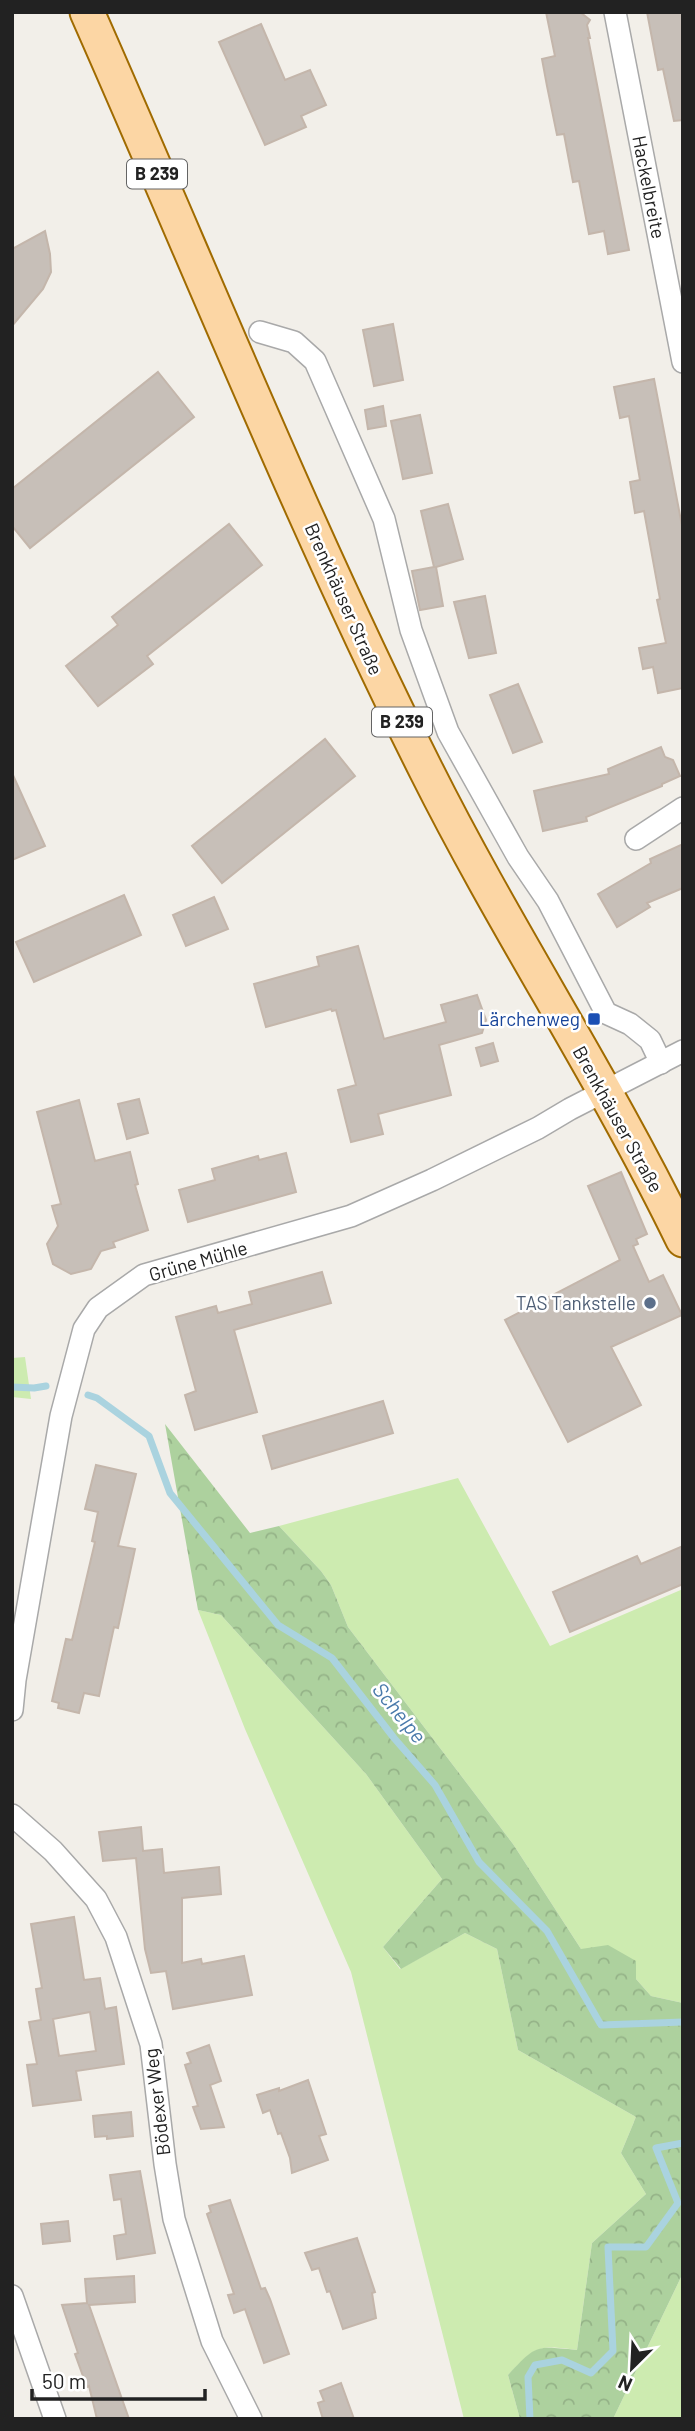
<svg xmlns="http://www.w3.org/2000/svg" width="695" height="2431" viewBox="0 0 695 2431" font-family="Barlow,sans-serif">
	<style>
		.grass { fill: #cdebb0 }
		.forest { fill: url(#forest-crowns) }
		.lines { fill: none; stroke-linecap: round; stroke-linejoin: round }
		.stream { stroke: #aad3df; stroke-width: 7 }
		.building { fill: #c7bfb8; stroke: #c4b6ab; stroke-width: 2; fill-rule: evenodd }
		.street-casing { stroke: #a9a9a9; stroke-width: 24 }
		.primary-casing { stroke: #a06b00; stroke-width: 37 }
		.street { stroke: #fff; stroke-width: 21 }
		.primary { stroke: #fcd6a4; stroke-width: 33 }
		.transit-dot { fill: #1a4fb4; stroke: #fff; stroke-width: 2.5 }
		.service-dot { fill: #5c6f8a; stroke: #fff; stroke-width: 2.5 }
		.labels { text-anchor: middle; stroke-width: 5; stroke-linejoin: round; paint-order: stroke }
		.shield { fill: #fff; stroke: #646464; stroke-width: 2 }
		.shield-label { font-size: 18px; font-weight: bold; fill: #222 }
		.street-label { font-size: 19px; fill: #222; stroke: #fff }
		.transit-label { font-size: 19px; fill: #164399; stroke: #fff; text-anchor: end }
		.service-label { font-size: 19px; fill: #4e5e75; stroke: #fff; text-anchor: end }
		.water-label { font-size: 21px; font-style: italic; fill: #4a7aab; stroke: #fff }
	</style>
	<defs>
		<pattern id="forest-crowns" width="20" height="18" patternUnits="userSpaceOnUse" patternTransform="scale(1.75)"><rect width="20" height="18" fill="#add19e"/><path d="M2 6a3 3 0 1 1 6 0M12 15a3 3 0 1 1 6 0" fill="none" stroke="#95b388"/></pattern>
	</defs>
	<rect width="100%" height="100%" fill="#f2efe9"/>
	<g class="grass">
		<path d="M25,1357L31,1399L12,1397V1358Z"/>
		<path d="M458,1478L550,1646L683,1589V2003L651,1996L636,1979L581,1949L513,1844L348,1627L331,1585L321,1571L279,1526Z"/>
		<path d="M198,1610L221,1615L366,1774L442,1879L383,1947L400,1969L465,1933L497,1949L518,2050L636,2117L621,2153L646,2194L592,2243L577,2350C538,2344 535,2347 508,2375L520,2419H464L351,1972L245,1729Z"/>
		<path d="M683,2273V2419H613Z"/>
	</g>
	<path class="forest" d="M165,1424L250,1533L279,1526L321,1571L331,1585L348,1627L513,1844L581,1949L608,1945L636,1961V1979L651,1996L683,2003V2273L613,2419H520L508,2375C537,2344 535,2346 577,2350L592,2243L646,2194L621,2153L636,2117L518,2050L497,1949L465,1933L401,1969L383,1947L442,1879L366,1774L221,1615L198,1610Z"/>
	<g class="lines">
		<g class="stream">
			<path d="M12,1387L34,1388L46,1386"/>
			<path d="M88,1395L97,1398L149,1436L170,1493L278,1625L332,1658L394,1738L435,1785L479,1862L547,1931L601,2025L683,2022"/>
			<path d="M530,2419L528,2377L535,2365L562,2360L591,2373L613,2351L608,2247H646L678,2203L656,2148L683,2143"/>
		</g>
	</g>
	<g class="building">
		<path d="M546,12H580L590,20L587,25L590,38H588L629,250L608,254L604,231L589,234L579,181L573,182L564,134L557,135L547,86L542,59L555,56Z"/>
		<path d="M647,12H683V120L674,121L663,69L658,70Z"/>
		<path d="M261,24L285,80L310,70L326,105L301,116L306,127L265,145L219,42Z"/>
		<path d="M45,231L50,254L51,272L43,289L12,326V249Z"/>
		<path d="M393,324L403,380L374,386L363,330Z"/>
		<path d="M158,372L194,417L30,548L12,526V489Z"/>
		<path d="M654,379L683,531V688L658,693L653,667L643,669L639,648L666,643L657,600L660,599L644,511L635,513L630,482L640,480L629,416L620,418L614,387Z"/>
		<path d="M383,406L386,426L368,429L365,410Z"/>
		<path d="M420,415L432,473L403,479L391,421Z"/>
		<path d="M448,504L463,559L436,567L443,606L420,610L412,571L434,567L421,511Z"/>
		<path d="M229,524L262,565L147,656L153,664L98,706L66,666L118,625L112,617Z"/>
		<path d="M485,596L496,653L469,658L454,602Z"/>
		<path d="M518,684L542,742L513,753L490,695Z"/>
		<path d="M325,739L355,776L222,883L192,846Z"/>
		<path d="M661,747L665,757L673,760L680,776L662,784V786L586,817L587,821L543,831L534,791L609,774L608,769Z"/>
		<path d="M12,773L45,846L12,860Z"/>
		<path d="M683,844V888L647,903L650,907L617,927L598,894L651,863L650,859Z"/>
		<path d="M124,895L141,935L34,982L16,942Z"/>
		<path d="M214,897L228,929L186,946L173,915Z"/>
		<path d="M358,946L384,1039L446,1022L441,1005L477,995L486,1020L482,1033L439,1045L451,1095L378,1114L383,1134L351,1142L338,1090L356,1085L336,1010L332,1011L331,1009L266,1027L254,984L319,966L317,957Z"/>
		<path d="M493,1043L498,1061L481,1066L476,1048Z"/>
		<path d="M139,1099L148,1133L127,1139L118,1104Z"/>
		<path d="M79,1100L95,1161L130,1152L138,1184L135,1185L148,1230L113,1242L115,1247L101,1251L91,1269L71,1274L53,1264L47,1244L58,1226L52,1206L61,1204L37,1112Z"/>
		<path d="M286,1153L296,1192L188,1222L179,1190L215,1180L212,1169L258,1156L259,1160Z"/>
		<path d="M621,1172L647,1234L636,1239L638,1244L633,1246L649,1282L663,1275L682,1315L611,1347L641,1405L568,1442L505,1320L620,1260L588,1186Z"/>
		<path d="M322,1272L331,1303L234,1330L257,1412L195,1430L185,1395L196,1391L176,1317L216,1306L218,1313L252,1304L249,1292Z"/>
		<path d="M383,1401L393,1433L272,1469L263,1436Z"/>
		<path d="M96,1465L136,1474L118,1546L135,1549L118,1628L114,1627L99,1696L84,1693L79,1713L58,1708L59,1703L52,1701L66,1639L72,1640L95,1542L92,1541L98,1512L85,1509Z"/>
		<path d="M683,1546V1584L570,1632L553,1592L637,1556L641,1564Z"/>
		<path d="M141,1827L143,1851L162,1849L164,1873L219,1867L221,1894L182,1898V1963L201,1959L202,1964L244,1956L252,1995L173,2009L166,1971L151,1973L145,1949L136,1858L103,1861L99,1832Z"/>
		<path d="M74,1917L84,1980L100,1978L105,2009L116,2007L124,2064L76,2071L81,2100L33,2106L27,2065L37,2064L29,2022L41,2020L36,1989L42,1988L31,1924ZM90,2012L96,2051L59,2056L53,2019Z"/>
		<path d="M209,2045L221,2081L210,2085L224,2127L201,2129L193,2107L198,2106L185,2065L191,2063L187,2053Z"/>
		<path d="M308,2080L326,2134L319,2136L328,2160L292,2173L290,2158L281,2133L278,2134L270,2110L263,2113L257,2095L279,2088V2091Z"/>
		<path d="M131,2112L133,2136L107,2139V2136L95,2137L93,2116Z"/>
		<path d="M140,2171L155,2253L117,2259L114,2236L126,2234L121,2199L114,2200L110,2175Z"/>
		<path d="M230,2200L261,2289L265,2288L270,2299L289,2354L264,2363L245,2309L234,2313L228,2295L234,2294L207,2214L211,2212L209,2206Z"/>
		<path d="M68,2221L70,2241L43,2244L41,2224Z"/>
		<path d="M357,2238L375,2292L372,2293L376,2318L343,2329L330,2291L327,2292L319,2268L312,2270L305,2253Z"/>
		<path d="M134,2276L135,2302L89,2305L129,2419H97L89,2386L87,2387L75,2354L78,2353L62,2305L87,2303L85,2279Z"/>
		<path d="M341,2383L354,2419H323L318,2403L324,2401L320,2391Z"/>
	</g>
	<g class="lines">
		<defs>
			<g id="street">
				<path d="M615,12L683,362"/>
				<path d="M260,332L294,342L315,361L384,519L411,630L448,732L518,857L548,901L606,1013L630,1024L650,1040L661,1063"/>
				<path d="M636,839L683,808"/>
				<path d="M12,1710L15,1680L61,1416L84,1329L98,1308L144,1275L351,1216L432,1180L538,1128L570,1109L683,1051"/>
				<path d="M12,1815L53,1851L96,1899L116,1937L151,2044L165,2164L174,2219L212,2341L251,2419"/>
				<path d="M12,2296L55,2419"/>
			</g>
			<path id="primary" d="M87,12C199,265 302,523 426,770C506,930 605,1079 683,1240"/>
		</defs>
		<use href="#street" class="street-casing"/>
		<use href="#primary" class="primary-casing"/>
		<use href="#street" class="street"/>
		<use href="#primary" class="primary"/>
	</g>
	<rect class="transit-dot" x="587" y="1012" width="14" height="14" rx="3.5"/>
	<circle class="service-dot" cx="650" cy="1303" r="7"/>
	<g class="labels">
		<g class="shield">
			<rect x="127" y="159.5" width="60" height="29" rx="5"/>
			<rect x="372" y="707.5" width="60" height="29" rx="5"/>
		</g>
		<g class="shield-label">
			<text x="157" y="180">B 239</text>
			<text x="402" y="728">B 239</text>
		</g>
		<g class="street-label">
			<text transform="translate(649 187) rotate(79)" y="7">Hackelbreite</text>
			<text transform="translate(344 599) rotate(66)" y="7">Brenkhäuser Straße</text>
			<text transform="translate(618 1119) rotate(61)" y="7">Brenkhäuser Straße</text>
			<text transform="translate(198 1261) rotate(-16)" y="7">Grüne Mühle</text>
			<text transform="translate(157 2102) rotate(-97)" y="7">Bödexer Weg</text>
		</g>
		<g class="transit-label">
			<text x="580" y="1026">Lärchenweg</text>
		</g>
		<g class="service-label">
			<text x="636" y="1310">TAS Tankstelle</text>
		</g>
		<g class="water-label">
			<text transform="translate(399 1713) rotate(51)" y="7">Schelpe</text>
		</g>
	</g>
	<rect width="695" height="2431" fill="none" stroke="#222222" stroke-width="28"/>
	<g transform="translate(632 2368) rotate(204)" stroke="#ffffff" stroke-width="5" paint-order="stroke">
	<path d="M0-5L12 26L0 18L-12 26Z" fill="#222222"/>
	<text y="-10" font-size="19" font-weight="bold" text-anchor="middle" fill="#222222">N</text>
	</g>
	<path d="M32 2389v10h173v-10" fill="none" stroke="#222222" stroke-width="3.5"/>
	<text x="42" y="2389" font-size="21" fill="#222222" stroke="#ffffff" stroke-width="5" paint-order="stroke">50 m</text>
</svg>
